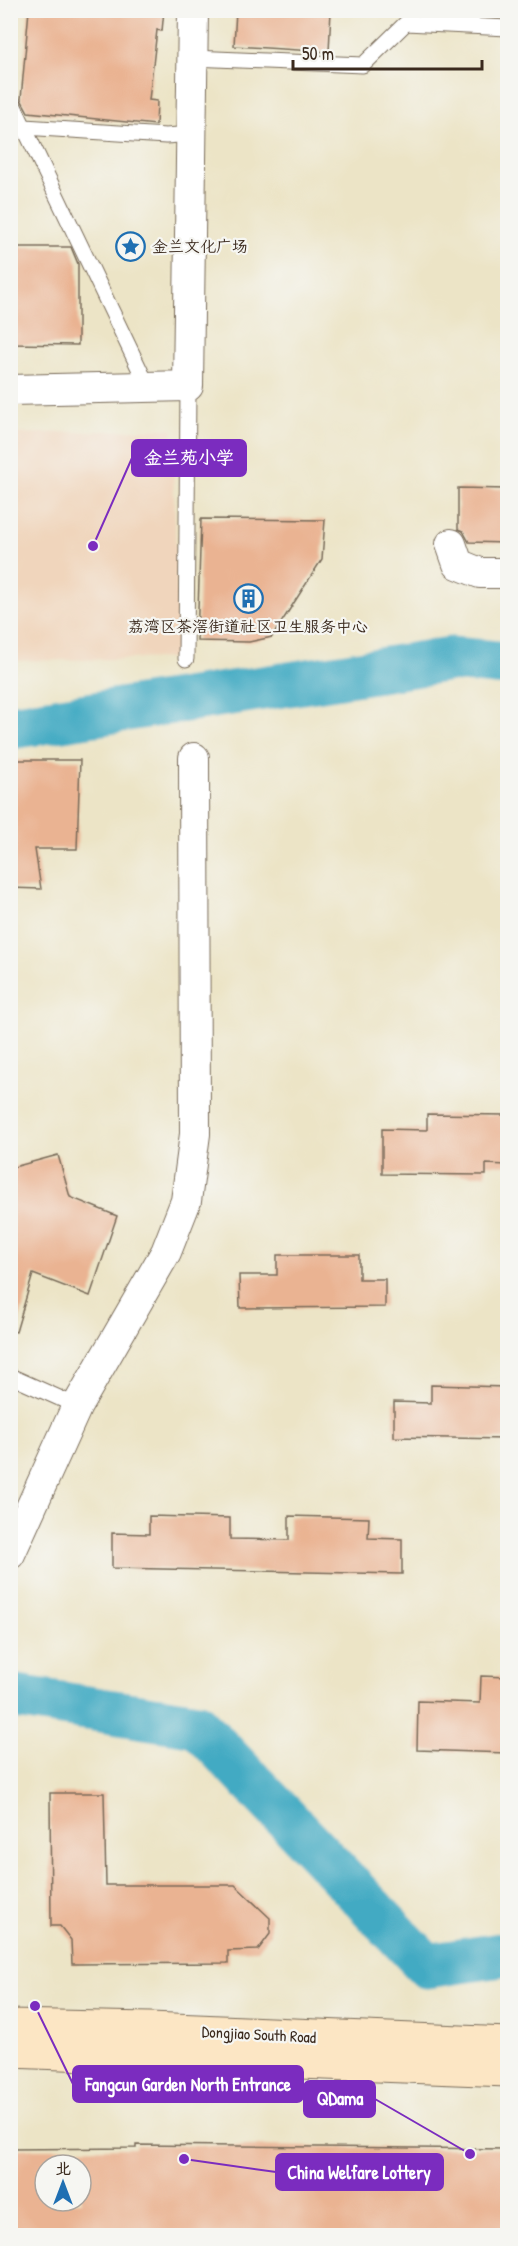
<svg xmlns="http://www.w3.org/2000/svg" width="518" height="2246" viewBox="0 0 518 2246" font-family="'Patrick Hand','LXGW WenKai TC',sans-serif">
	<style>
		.built { fill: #f0d5bc }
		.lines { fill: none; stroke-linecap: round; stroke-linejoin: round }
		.river { stroke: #43aac3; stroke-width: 45 }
		.building { fill: #eab392; fill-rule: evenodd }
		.lane-casing { stroke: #796b59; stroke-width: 17 }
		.street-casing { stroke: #796b59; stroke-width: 32 }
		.secondary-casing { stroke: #796b59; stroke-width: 35 }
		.lane { stroke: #fff; stroke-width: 15 }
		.street { stroke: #fff; stroke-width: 30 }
		.secondary { stroke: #fce6c4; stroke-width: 33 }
		.labels { text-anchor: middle; stroke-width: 4.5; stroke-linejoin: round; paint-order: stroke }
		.poi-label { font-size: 16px; fill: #3b2a1e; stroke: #f6f6f2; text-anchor: start }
		.street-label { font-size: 16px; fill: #3b2a1e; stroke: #f6f6f2 }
		.leader { fill: none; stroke: #7b2cbf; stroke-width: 2 }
		.callout-dot { fill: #7b2cbf; stroke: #f6f6f2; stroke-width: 2 }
		.callout { fill: #7b2cbf; stroke: #7b2cbf; stroke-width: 2 }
		.callout-label { font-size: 18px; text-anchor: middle; font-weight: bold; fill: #fff }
	</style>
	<rect width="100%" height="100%" fill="#f6f6f2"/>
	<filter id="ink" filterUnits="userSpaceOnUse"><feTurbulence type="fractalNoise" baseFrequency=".0167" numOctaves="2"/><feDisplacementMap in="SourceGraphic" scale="12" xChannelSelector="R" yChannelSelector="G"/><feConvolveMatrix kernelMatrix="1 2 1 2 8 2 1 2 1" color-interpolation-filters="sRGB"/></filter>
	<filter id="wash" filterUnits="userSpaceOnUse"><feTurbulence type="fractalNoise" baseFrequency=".008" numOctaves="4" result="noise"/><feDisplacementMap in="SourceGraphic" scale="24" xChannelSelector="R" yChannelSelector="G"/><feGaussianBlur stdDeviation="1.35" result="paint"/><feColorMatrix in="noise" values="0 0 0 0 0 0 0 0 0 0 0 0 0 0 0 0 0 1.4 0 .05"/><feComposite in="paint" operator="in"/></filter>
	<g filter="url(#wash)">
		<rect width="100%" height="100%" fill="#ece4c6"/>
		<path class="built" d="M172,429L179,658L11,661L10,434Z"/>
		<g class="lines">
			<g class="river">
				<path d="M10,727L451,659L508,664"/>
				<path d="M10,1696L197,1725L427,1966L508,1954"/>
			</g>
		</g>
		<g id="blocks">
			<g class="building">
				<path d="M29,10H164L162,31L157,30L149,100L157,101L156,125L28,112L21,99Z"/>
				<path d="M236,10H331L329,52L234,46Z"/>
				<path d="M10,247H71L78,264V345L10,344Z"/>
				<path d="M458,488L507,489V543L469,542L463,531L458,529Z"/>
				<path d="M201,519L325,520L322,559L272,637L249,642L197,641Z"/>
				<path d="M10,760H80L77,849H35L41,889L10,888Z"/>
				<path d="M427,1114L507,1115V1165L486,1164V1175L382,1174V1129L427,1130Z"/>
				<path d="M58,1155L70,1197L117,1216L90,1296L33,1274L16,1332L10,1331V1168Z"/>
				<path d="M277,1255H359V1279H385V1307L240,1308L239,1275H277Z"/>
				<path d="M431,1385L507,1387V1439L394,1437V1402L431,1403Z"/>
				<path d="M149,1516L230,1518V1539L289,1540V1516L369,1518L368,1538L402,1539V1574L112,1568V1533L149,1534Z"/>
				<path d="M481,1676L507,1677V1753L417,1750L418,1701L480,1703Z"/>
				<path d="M50,1793H104L106,1885H235L270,1918V1934L258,1950L228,1951V1963L72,1964L71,1940L60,1926H51Z"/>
				<path d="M136,2145L507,2149V2235H10V2149L136,2148ZM45,2165H81V2201H45Z"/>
			</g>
		</g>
	</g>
	<g filter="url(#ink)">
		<use href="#blocks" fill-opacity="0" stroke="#796b59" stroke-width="1.5"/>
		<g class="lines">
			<defs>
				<g id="lane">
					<path d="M193,58L363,65L406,23L508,28"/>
					<path d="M10,98L148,387"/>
					<path d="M24,127L166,136L191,134"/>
					<path d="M186,659L188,386"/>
					<path d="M10,1376L77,1406"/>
				</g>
				<g id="street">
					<path d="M10,390L188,386L193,10"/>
					<path d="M451,544L458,564L480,573H508"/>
					<path d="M10,1554L77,1406L166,1252L186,1201L195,1134L194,758"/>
				</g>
				<g id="secondary">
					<path d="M10,2026L150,2029L508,2044"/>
					<path d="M10,2051L508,2070"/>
				</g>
			</defs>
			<use href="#lane" class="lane-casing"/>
			<use href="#street" class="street-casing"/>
			<use href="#secondary" class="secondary-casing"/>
			<use href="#lane" class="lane"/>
			<use href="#street" class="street"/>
			<use href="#secondary" class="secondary"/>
		</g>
	</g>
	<defs>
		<symbol id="sight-ring" viewBox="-11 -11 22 22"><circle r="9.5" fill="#f6f6f2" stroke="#1f6fb2" stroke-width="1.5"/><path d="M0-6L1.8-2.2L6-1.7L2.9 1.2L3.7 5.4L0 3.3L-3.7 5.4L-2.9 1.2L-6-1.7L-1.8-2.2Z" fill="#1f6fb2"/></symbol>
		<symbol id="building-ring" viewBox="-11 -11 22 22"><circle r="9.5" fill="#f6f6f2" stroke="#1f6fb2" stroke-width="1.5"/><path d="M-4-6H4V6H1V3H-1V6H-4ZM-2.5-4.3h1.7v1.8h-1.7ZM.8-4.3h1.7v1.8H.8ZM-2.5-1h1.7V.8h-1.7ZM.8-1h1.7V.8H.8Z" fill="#1f6fb2"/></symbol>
	</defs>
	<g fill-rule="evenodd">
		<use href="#sight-ring" x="114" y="230" width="33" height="33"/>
		<use href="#building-ring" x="232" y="582" width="33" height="33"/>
	</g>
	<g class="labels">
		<g class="poi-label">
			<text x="152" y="252">金兰文化广场</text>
			<text x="248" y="632" text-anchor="middle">荔湾区茶滘街道社区卫生服务中心</text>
		</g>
		<g class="street-label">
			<text transform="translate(259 2034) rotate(3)" y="6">Dongjiao South Road</text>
		</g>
	</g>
	<path class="leader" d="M93 546L132 458M35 2006L73 2084M470 2154L375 2099M184 2159L276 2172"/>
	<g class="callout-dot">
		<circle cx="93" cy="546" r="6"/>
		<circle cx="35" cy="2006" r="6"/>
		<circle cx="470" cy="2154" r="6"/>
		<circle cx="184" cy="2159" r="6"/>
	</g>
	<g class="callout">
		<rect x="132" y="440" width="114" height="36" rx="6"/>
		<rect x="73" y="2066" width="230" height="36" rx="6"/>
		<rect x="304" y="2081" width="71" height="36" rx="6"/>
		<rect x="276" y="2154" width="167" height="36" rx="6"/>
	</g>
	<g class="callout-label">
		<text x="189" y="464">金兰苑小学</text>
		<text x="188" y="2091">Fangcun Garden North Entrance</text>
		<text x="340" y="2105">QDama</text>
		<text x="359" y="2179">China Welfare Lottery</text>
	</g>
	<rect width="518" height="2246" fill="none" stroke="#f6f6f2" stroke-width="36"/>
	<g transform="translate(63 2183)"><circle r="28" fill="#f6f6f2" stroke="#aba49d" stroke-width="1.5"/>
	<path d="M0-4.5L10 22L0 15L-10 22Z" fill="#1f6fb2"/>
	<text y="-9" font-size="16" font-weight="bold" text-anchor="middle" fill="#3b2a1e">北</text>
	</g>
	<path d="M293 60v9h189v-9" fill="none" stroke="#3b2a1e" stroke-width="3"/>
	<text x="302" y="60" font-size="18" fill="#3b2a1e" stroke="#f6f6f2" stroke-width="4.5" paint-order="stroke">50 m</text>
</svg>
